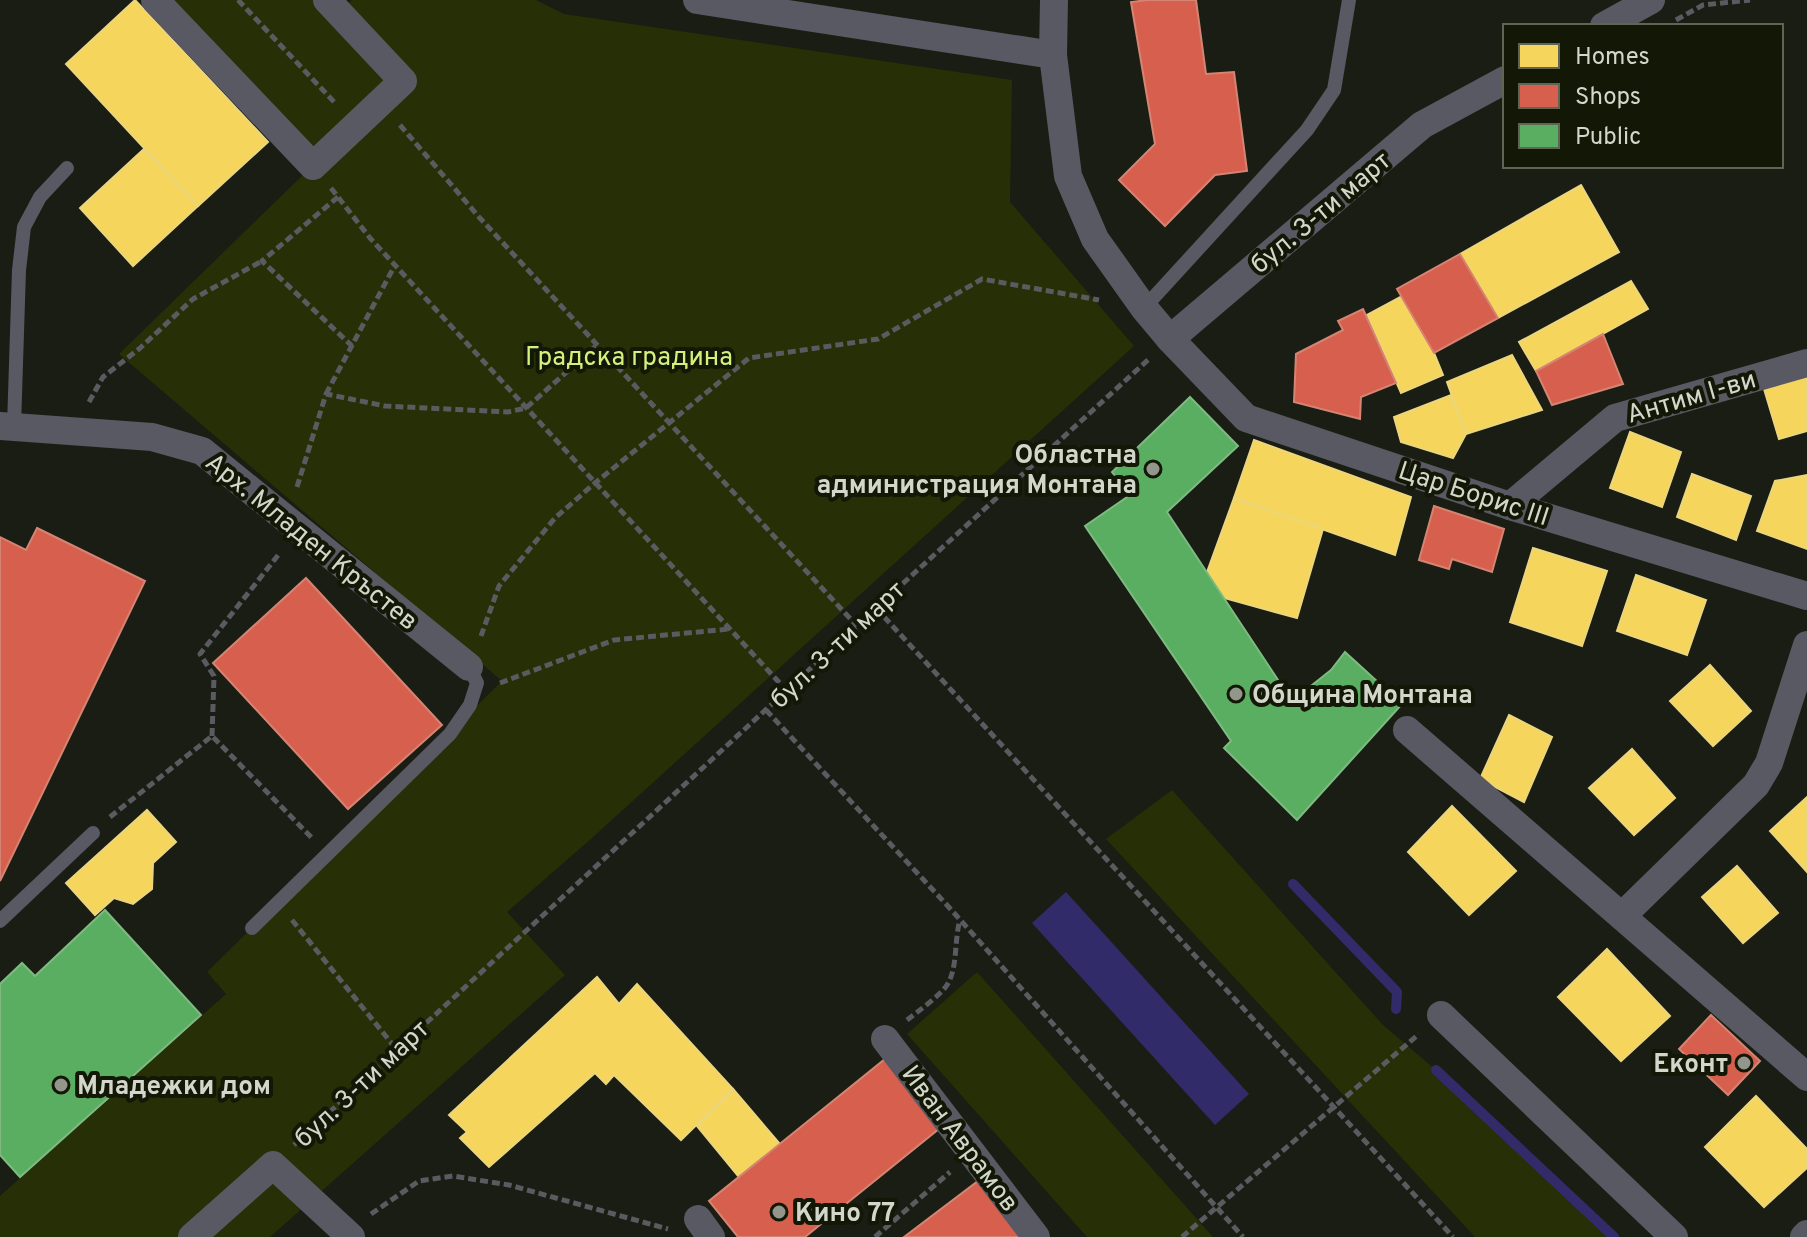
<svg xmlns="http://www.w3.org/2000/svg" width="1807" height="1237" viewBox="0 0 1807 1237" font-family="Overpass,sans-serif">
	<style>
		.green { fill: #262f05 }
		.water { fill: #312b6a }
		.homes { fill: #f6d55c; stroke: #ecd67d; stroke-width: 2 }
		.shops { fill: #d6604d; stroke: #d58473; stroke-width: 2 }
		.public { fill: #5aae61; stroke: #7eba81; stroke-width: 2 }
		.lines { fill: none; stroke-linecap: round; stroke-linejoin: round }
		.stream { stroke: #312b6a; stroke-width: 10 }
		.path { stroke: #5a5b60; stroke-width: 5; stroke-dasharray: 8 4; stroke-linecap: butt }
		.lane { stroke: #595963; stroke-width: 14 }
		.street { stroke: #595963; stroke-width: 28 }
		.poi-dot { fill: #92968b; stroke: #131706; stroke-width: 3 }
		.labels { text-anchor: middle; stroke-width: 8; stroke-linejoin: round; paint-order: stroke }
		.street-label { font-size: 26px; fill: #d3d7cb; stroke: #131706 }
		.park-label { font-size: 26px; fill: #d3f17c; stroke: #131706 }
		.poi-label { font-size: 26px; font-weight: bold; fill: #d3d7cb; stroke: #131706; text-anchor: start }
	</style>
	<rect width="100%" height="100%" fill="#1a1d13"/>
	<g class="green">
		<path d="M161,0H327L339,12L352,0H536L564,14L1012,80L1010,202L1134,346L592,838L507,912L565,975L270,1237H0V1196L226,994L207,972L502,681L119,354L312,166Z"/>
		<path d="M1172,790L1383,1025L1436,1070L1614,1237H1475L1106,839Z"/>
		<path d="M977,972L1213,1237H1087L907,1034Z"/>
	</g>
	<path class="water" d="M1066,892L1249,1094L1215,1125L1032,923Z"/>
	<g class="homes">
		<path d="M135,0L268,142L198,206L66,64Z"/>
		<path d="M144,149L198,206L133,266L80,208Z"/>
		<path d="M1581,185L1619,252L1498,318L1460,254Z"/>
		<path d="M1631,281L1648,309L1536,371L1519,342Z"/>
		<path d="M1402,296L1434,353L1443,375L1401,393L1367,315Z"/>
		<path d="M1512,355L1542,410L1466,434L1447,382Z"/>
		<path d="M1807,376V431L1779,439L1764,389Z"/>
		<path d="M1451,395L1466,434L1453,458L1401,442L1394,417Z"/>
		<path d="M1630,432L1681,452L1662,507L1610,488Z"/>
		<path d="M1254,440L1411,497L1395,555L1234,498Z"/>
		<path d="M1692,474L1751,496L1736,540L1677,517Z"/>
		<path d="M1807,475V549L1757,531L1775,481Z"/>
		<path d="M1234,498L1323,529L1297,618L1224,598L1207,572Z"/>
		<path d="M1533,548L1607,571L1582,646L1510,622Z"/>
		<path d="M1636,575L1706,600L1687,655L1617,631Z"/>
		<path d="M1710,665L1751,711L1713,746L1670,701Z"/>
		<path d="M1509,715L1552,737L1524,802L1480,779Z"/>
		<path d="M1632,749L1675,798L1634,835L1589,788Z"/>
		<path d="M1807,797V872L1770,831Z"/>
		<path d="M1452,806L1516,871L1469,915L1408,852Z"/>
		<path d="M147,810L176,842L153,863L152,889L133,904L114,898L95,915L66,883Z"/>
		<path d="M1737,866L1778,913L1743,943L1702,897Z"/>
		<path d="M1607,949L1670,1016L1621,1061L1558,997Z"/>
		<path d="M597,977L619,1004L637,984L733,1089L681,1140L614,1075L606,1084L595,1073L489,1167L460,1138L467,1132L449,1115Z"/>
		<path d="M733,1089L780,1144L739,1177L697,1126Z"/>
		<path d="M1756,1096L1807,1149V1168L1764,1207L1705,1147Z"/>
	</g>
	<g class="shops">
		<path d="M1148,0H1196L1206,74L1234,72L1247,171L1215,175L1165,226L1119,180L1155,144L1131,2Z"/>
		<path d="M1460,254L1498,318L1434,353L1397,289Z"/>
		<path d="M1363,309L1396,383L1361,397L1360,419L1294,402L1296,354L1343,330L1338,321Z"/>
		<path d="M1603,334L1623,384L1552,405L1536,371Z"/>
		<path d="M1434,506L1504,529L1492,572L1452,559L1449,569L1419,560Z"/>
		<path d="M37,528L145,581L0,881V537L26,550Z"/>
		<path d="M306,578L442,725L348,809L213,663Z"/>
		<path d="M1711,1015L1760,1061L1728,1095L1679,1049Z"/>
		<path d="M885,1059L940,1128L805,1237H738L709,1201Z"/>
		<path d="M982,1178L1026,1237H904Z"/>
	</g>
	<g class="public">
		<path d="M1190,397L1238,446L1167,512L1292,701L1331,670L1345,652L1402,704L1297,820L1224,748L1231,741L1085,526L1130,495L1112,472Z"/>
		<path d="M105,910L201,1015L20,1177L0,1155V984L22,963L35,976Z"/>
	</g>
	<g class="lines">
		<g class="stream">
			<path d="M1293,884L1397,992L1396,1009"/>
			<path d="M1436,1070L1614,1237"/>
		</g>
		<g class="path">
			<path d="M238,0L336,104"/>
			<path d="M1676,20L1703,5L1750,0"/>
			<path d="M400,125L479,217L857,626"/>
			<path d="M331,188L370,238L787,691"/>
			<path d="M338,197L262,261L352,346"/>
			<path d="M326,394L395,265"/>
			<path d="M89,402L103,377L139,349L193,299L262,261"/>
			<path d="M297,487L326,394L385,406L508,412L526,408L597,345"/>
			<path d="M876,608L1453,1237"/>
			<path d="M481,636L499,586L555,518L595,483L749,358L878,339L982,279L1099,300"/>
			<path d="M500,683L614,640L729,629"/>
			<path d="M766,710L946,904L1243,1237"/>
			<path d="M212,736L214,676L200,654L279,554"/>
			<path d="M110,817L212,736L313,839"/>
			<path d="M292,920L397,1050"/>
			<path d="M907,1020C917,1012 941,995 947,985C958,968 954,940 960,920"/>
			<path d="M294,1145L876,608L1149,359"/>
			<path d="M371,1214L419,1181L453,1176L509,1185L668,1229"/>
			<path d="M875,1237L950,1172"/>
			<path d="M1182,1237L1419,1034"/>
		</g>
		<g class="lane">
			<path d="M1144,308L1307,130L1334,90L1349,0"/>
			<path d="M14,426L19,270L24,227L40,197L67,168"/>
			<path d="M0,921L93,833"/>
			<path d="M252,928L450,734L470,705L477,683L469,667"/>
		</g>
		<g class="street">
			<path d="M155,0L313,166L403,81L327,0"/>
			<path d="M697,0L1053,55"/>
			<path d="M1054,0L1053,55L1068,176L1095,239L1144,308L1170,339L1246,418L1510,506L1807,596"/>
			<path d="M1604,26L1651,0"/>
			<path d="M1170,339L1422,125L1505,80"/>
			<path d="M0,426L152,437L202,451L469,667"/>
			<path d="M1510,506L1615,418L1807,363"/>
			<path d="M1407,730L1807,1077"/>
			<path d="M1622,916L1756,785L1769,763L1807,645"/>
			<path d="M1441,1015L1674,1237"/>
			<path d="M885,1039L1036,1237"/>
			<path d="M698,1219L711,1237"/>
			<path d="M192,1237L273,1165L351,1237"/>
			<path d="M1804,1237L1807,1234"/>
		</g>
	</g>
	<g class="poi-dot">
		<circle cx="1153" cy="469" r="8"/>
		<circle cx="1236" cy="694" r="8"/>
		<circle cx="1744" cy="1063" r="8"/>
		<circle cx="61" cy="1085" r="8"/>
		<circle cx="779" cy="1212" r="8"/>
	</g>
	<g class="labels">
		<g class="street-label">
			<text transform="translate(1320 212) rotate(-40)" y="9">бул. 3-ти март</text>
			<text transform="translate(1691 396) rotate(-16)" y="9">Антим I-ви</text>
			<text transform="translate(1474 493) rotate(18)" y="9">Цар Борис III</text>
			<text transform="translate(312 541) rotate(39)" y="9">Арх. Младен Кръстев</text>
			<text transform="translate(837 644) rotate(-43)" y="9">бул. 3-ти март</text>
			<text transform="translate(361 1083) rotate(-43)" y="9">бул. 3-ти март</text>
			<text transform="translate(961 1138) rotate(53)" y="9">Иван Аврамов</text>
		</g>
		<g class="park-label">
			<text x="629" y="365">Градска градина</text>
		</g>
		<g class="poi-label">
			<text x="1137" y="463" text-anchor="end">Областна<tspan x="1137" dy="30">администрация Монтана</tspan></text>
			<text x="1252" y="703">Община Монтана</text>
			<text x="1728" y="1072" text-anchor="end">Еконт</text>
			<text x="77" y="1094">Младежки дом</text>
			<text x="795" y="1221">Кино 77</text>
		</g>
	</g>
	<rect x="1503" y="24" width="280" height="144" fill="#131706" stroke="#606455" stroke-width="2"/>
	<rect x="1519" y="44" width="40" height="24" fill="#f6d55c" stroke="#606455" stroke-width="2"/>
	<text x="1575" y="64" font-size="24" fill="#d3d7cb">Homes</text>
	<rect x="1519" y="84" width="40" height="24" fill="#d6604d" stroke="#606455" stroke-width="2"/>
	<text x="1575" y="104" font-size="24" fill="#d3d7cb">Shops</text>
	<rect x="1519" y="124" width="40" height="24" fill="#5aae61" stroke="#606455" stroke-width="2"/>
	<text x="1575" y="144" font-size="24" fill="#d3d7cb">Public</text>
</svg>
